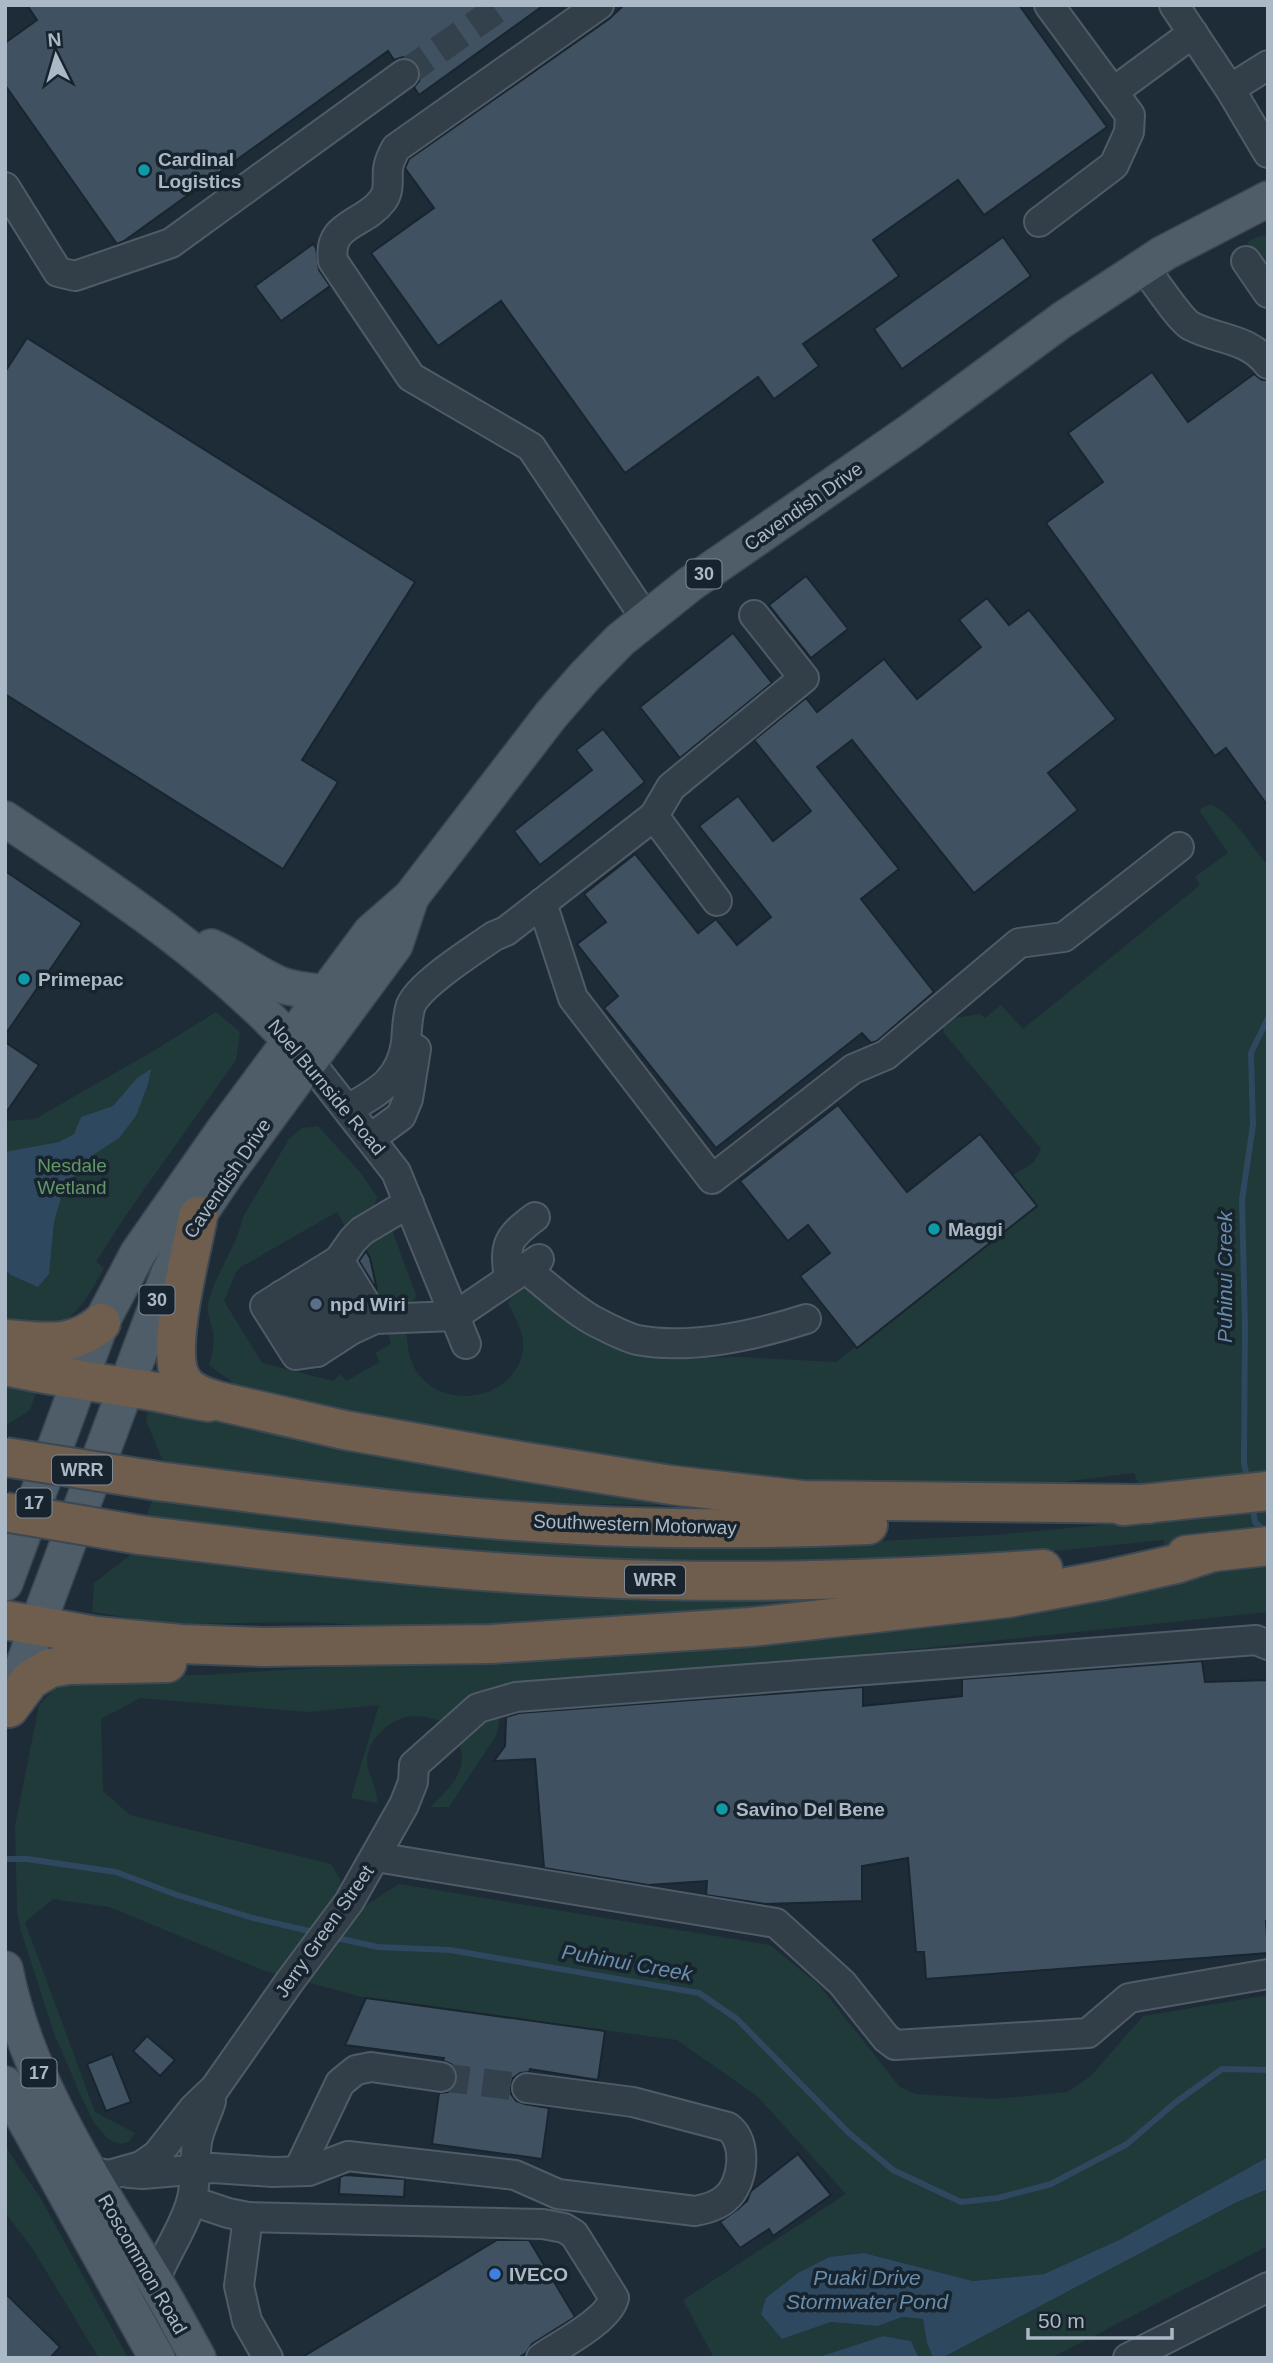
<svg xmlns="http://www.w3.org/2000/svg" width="1273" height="2363" viewBox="0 0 1273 2363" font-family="Helvetica,sans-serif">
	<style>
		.green { fill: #203939 }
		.water { fill: #2e485f }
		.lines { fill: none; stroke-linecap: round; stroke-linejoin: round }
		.stream { stroke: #2e485f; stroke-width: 6 }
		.building { fill: #405261; stroke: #19252f; stroke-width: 2 }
		.minor-tunnel { stroke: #33414d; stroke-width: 28; stroke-dasharray: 28 14; stroke-linecap: butt }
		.minor-casing { stroke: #4f5b67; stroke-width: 32 }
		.major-casing { stroke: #3b4752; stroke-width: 38 }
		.highway-casing { stroke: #3c4853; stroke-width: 42 }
		.minor { stroke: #323e48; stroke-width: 28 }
		.major { stroke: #4f5d69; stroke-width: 35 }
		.highway { stroke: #6f5e4e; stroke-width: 38 }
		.highway-bridge-casing { stroke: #3c4853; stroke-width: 42; stroke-linecap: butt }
		.highway-bridge { stroke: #6f5e4e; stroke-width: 38 }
		.culture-dot { fill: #0f9aa8; stroke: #17232d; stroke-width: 2.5 }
		.service-dot { fill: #5c6f8a; stroke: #17232d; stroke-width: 2.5 }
		.shop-dot { fill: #3f7fe0; stroke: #17232d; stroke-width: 2.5 }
		.labels { text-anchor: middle; stroke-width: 7; stroke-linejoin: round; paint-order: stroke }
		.shield { fill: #17232d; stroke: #7f8b98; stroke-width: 2 }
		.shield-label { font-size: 18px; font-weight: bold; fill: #abb8c6 }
		.poi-label { font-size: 19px; font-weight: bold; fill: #abb8c6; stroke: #17232d; text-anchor: start }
		.street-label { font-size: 19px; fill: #abb8c6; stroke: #17232d }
		.park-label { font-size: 19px; fill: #629768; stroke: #17232d }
		.water-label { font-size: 21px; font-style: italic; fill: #698dac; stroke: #17232d }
	</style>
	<rect width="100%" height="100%" fill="#1e2c38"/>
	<g class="green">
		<path d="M1263,235L1268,236V272L1247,242Z"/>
		<path d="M1210,804C1234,815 1249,843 1266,863L1268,869V1612L504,1692L497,1734L449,1807H430C462,1778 477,1756 441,1721C433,1719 424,1716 415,1716C393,1716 367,1738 367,1761C368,1776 378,1788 377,1803L351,1798L379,1705L309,1712L140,1698L101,1719L103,1791L130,1815L331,1864L341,1881L336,1898L363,1907L399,1884L770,1945L819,1985L900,2087L916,2094L995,2099L1067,2092L1091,2076L1143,2016L1268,1995V2157L1119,2240L1044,2274L973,2281L864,2253L829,2257L798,2273L782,2339L831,2322L878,2326L902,2317L923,2319L927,2343L933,2358H919L911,2341L883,2336L816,2358H714L683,2300L846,2194L758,2097L677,2040L366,1998L265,1971L109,1907L53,1899L25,1922L95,2112L135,2133L129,2142L120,2144L108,2139L94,2123L80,2094L54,2033L20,1928L17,1909L15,1826L39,1705L57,1686L78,1675H203L366,1665L523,1660L914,1622L1182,1584L1163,1540L966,1560L659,1561L463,1553L145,1519L153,1499L333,1524L837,1543L995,1535L1154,1520L1134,1473L1032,1486L876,1490L664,1465L427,1428L233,1383L209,1365C212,1354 215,1343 213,1332C211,1320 205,1312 209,1299C217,1272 238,1243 243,1217L289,1139L302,1128L318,1126L361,1173L377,1197L372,1213L346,1228L337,1212L241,1267L236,1272L224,1301L262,1363L333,1381L341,1374L346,1381L380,1362L375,1353L391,1344L388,1334L406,1329C407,1345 409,1362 419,1375C448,1412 518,1398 523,1348C525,1333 514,1317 508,1303L516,1289L525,1286L639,1351L678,1358L740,1357L836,1362L1037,1206L1013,1175L1033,1163L1041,1149L944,1033L943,1026L949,1019L980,1014L985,1018L1001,1005L1023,1029L1200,885L1195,877L1228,853L1199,810Z"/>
		<path d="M216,1012L240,1032L236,1060L126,1215L96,1262L104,1268C89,1294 76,1323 44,1330C33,1333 17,1329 5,1328V1121L35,1119L155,1050Z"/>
		<path d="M390,1225L416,1295L415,1299L401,1307L381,1311L370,1258L362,1244Z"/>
		<path d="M5,1377L39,1385L30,1410L5,1426Z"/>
		<path d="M149,1407L781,1507L517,1503L294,1481L164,1463L146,1421Z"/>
		<path d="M134,1552C275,1573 419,1591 562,1595C651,1597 740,1596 828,1597L829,1610L460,1631L309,1622L170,1624L92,1612L94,1583Z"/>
		<path d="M5,2146L41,2199L128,2358H99L34,2251L5,2212Z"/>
		<path d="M1268,2189V2246L1051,2358H942L1235,2203Z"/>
	</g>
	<g class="water">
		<path d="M151,1069L148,1084L136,1116L119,1138L93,1155L64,1187L54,1222L49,1274L38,1287L11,1275L5,1269V1152L59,1142L74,1134L81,1117L113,1106L137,1078Z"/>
		<path d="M1268,2157V2189L1235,2203L942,2358H933L927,2343L923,2319L902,2317L878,2326L831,2322L782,2339L761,2314L766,2298L798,2273L829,2257L864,2253L973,2281L1044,2274L1119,2240Z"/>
		<path d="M883,2336L911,2341L919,2358H816Z"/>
	</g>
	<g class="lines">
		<g class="stream">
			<path d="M1247,1480L1244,1462L1245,1326L1242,1200L1253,1125L1251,1053L1268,1018"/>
			<path d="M1252,1504L1255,1522L1265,1531"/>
			<path d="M5,1859H27L116,1872L177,1895L253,1918L318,1933"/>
			<path d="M332,1937L378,1947L450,1950L699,1993L737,2019L849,2133L893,2170L961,2202L998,2198L1051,2184L1127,2144L1176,2102L1222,2069L1268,2070"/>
		</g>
	</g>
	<g class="building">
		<path d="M27,5H544L419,95L414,87L419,81L421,73L417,64L411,59L403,57L394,60L388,51L124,241L117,244L5,85V43L37,20Z"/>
		<path d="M624,5H1019L1107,127L984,215L958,180L873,240L899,276L803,344L819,366L774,399L758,377L625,473L501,301L438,346L371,253L434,208L405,168L409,159L609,19Z"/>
		<path d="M1003,237L1031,276L902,369L874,329Z"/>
		<path d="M313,244L316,248L319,270L330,286L281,321L255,286Z"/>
		<path d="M27,338L415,582L302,760L338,782L283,869L5,694V372Z"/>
		<path d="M1152,372L1188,422L1254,374L1262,380H1268V806L1226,748L1215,756L1046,523L1103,482L1068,433Z"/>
		<path d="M806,576L848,629L811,658L769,605Z"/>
		<path d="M987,598L1009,625L1029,610L1116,719L1048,773L1078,810L974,893L852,740L817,767L899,869L861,899L934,992L877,1041L871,1043L862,1033L716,1148L604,1008L618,996L577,944L606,922L584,894L635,854L698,933L716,919L737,945L771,917L699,826L738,796L773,841L811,811L754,740L806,698L817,712L884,659L917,699L981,647L959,620Z"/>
		<path d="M733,633L772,683L680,758L640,707Z"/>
		<path d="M603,729L645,782L540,865L514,831L592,770L576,750Z"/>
		<path d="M5,871L82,923L5,1035Z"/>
		<path d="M5,1042L39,1065L5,1114Z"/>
		<path d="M838,1105L907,1192L980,1134L1037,1206L857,1348L800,1276L830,1253L808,1225L788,1241L740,1181Z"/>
		<path d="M366,1251L370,1258L377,1290L359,1261Z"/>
		<path d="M1202,1661L1205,1682L1268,1680V1921H1266L1268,1953L926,1979L924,1952H916L908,1858L862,1866V1901L765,1904L706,1895L707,1881L648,1885L544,1868L535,1759L494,1761L505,1746L506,1717L519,1713L863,1687V1706L962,1696V1679Z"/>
		<path d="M366,1998L605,2031L598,2080L530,2069L529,2072L520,2073L513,2078L511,2087V2094L516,2101L525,2104L549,2108L542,2159L432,2144L439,2093L448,2092L454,2087L457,2079L456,2070L451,2064L443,2061L444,2058L345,2045Z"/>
		<path d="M147,2036L175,2060L160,2076L133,2051Z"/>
		<path d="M112,2054L131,2102L106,2111L87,2064Z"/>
		<path d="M798,2154L831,2195L773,2236L769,2229L740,2248L720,2222L738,2209L747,2201L751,2191Z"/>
		<path d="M345,2175L405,2179L404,2197L339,2194L340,2177Z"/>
		<path d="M497,2240H529L575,2317L532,2344L526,2353L518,2358H301Z"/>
		<path d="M5,2293L60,2347L50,2358H5Z"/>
	</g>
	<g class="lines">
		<g class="minor-tunnel">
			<path d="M404,74L503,5"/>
			<path d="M441,2077L527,2088"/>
		</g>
		<defs>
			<g id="minor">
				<path d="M599,5L396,148C392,155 389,161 388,169C387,181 390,191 382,201C364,225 327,223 333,261L411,377L531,447L646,619"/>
				<path d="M1174,5L1230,89L1268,153"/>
				<path d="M1230,89L1268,65"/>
				<path d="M1113,92L1193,33"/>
				<path d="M5,187L58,272L75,276L171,243L404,74"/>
				<path d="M1039,222L1114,165L1129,132L1130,115L1049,5"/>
				<path d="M1246,261L1268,293"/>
				<path d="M1143,266C1153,279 1180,320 1191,326C1218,340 1249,338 1268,364"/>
				<path d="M654,816L717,901"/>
				<path d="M542,903L573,998L712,1179L853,1069L886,1055L1019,943L1064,937L1179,847"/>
				<path d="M310,1062L396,1172L466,1344"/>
				<path d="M348,1109C378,1092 400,1081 406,1043C407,1031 407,1016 411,1005C421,983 473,951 494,936L506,931L654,816L671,787L804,678L754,615"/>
				<path d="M371,1138L401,1116L408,1099L416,1049"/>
				<path d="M409,1203L362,1231L353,1240L339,1260L265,1306L296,1355L317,1352L351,1330L375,1319L455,1316L539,1259"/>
				<path d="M339,1260L375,1319"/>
				<path d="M525,1268C546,1285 575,1312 598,1323C610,1329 625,1337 637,1340C690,1350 756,1335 806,1319"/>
				<path d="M320,1272L351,1330"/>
				<path d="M509,1279C504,1244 507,1238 535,1217"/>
				<path d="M300,1284L334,1340"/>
				<path d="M282,1295L317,1352"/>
				<path d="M376,1857L776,1923L842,1983L886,2038L895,2045L1088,2033L1129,1998L1268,1974"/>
				<path d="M88,2171L109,2175L141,2166L157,2155L194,2108L215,2088L290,1981L349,1902L404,1805L413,1782L414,1765L478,1708L516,1697L1256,1640L1268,1645"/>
				<path d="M298,2171L340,2083L356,2070L371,2067L441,2077"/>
				<path d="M129,2173L143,2174L213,2168L273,2172L309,2171L348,2156L515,2175L558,2194L695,2211C706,2209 718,2206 726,2198C744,2183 748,2141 728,2127L633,2102L527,2088"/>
				<path d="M192,2201L228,2213L248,2217L543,2224L564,2228L574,2234L614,2298C608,2321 561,2344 541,2358"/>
				<path d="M248,2217L239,2286L247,2321L268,2358"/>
				<path d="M155,2281C165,2253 183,2230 191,2202C197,2182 194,2162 197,2142C199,2128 207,2115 211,2101"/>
				<path d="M1128,2358L1268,2287"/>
			</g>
			<g id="major">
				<path d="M5,819C111,889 220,961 305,1056"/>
				<path d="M211,947C236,957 258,977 284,986C298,990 312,991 327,993"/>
				<path d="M5,1583L101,1323L138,1253L224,1130L371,932L411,897L551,715L585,676L620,640L690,584L911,431L1062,320L1164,253L1268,199"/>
				<path d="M10,1705L37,1626L169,1273L198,1216L227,1173L395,945L411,897"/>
				<path d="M5,1969C27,2082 95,2181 153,2278C169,2304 183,2331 198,2358"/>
				<path d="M5,2084L157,2358"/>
			</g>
			<g id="highway">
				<path d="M198,1216C192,1251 165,1348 181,1378C188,1393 207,1398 222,1402L344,1430L520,1461L671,1485L802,1500L1148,1504"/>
				<path d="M5,1339C44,1341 70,1349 101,1323"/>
				<path d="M5,1366C54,1377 102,1383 151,1391C170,1394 189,1400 209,1402"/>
				<path d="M158,1481C328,1503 500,1526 671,1528C737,1529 802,1528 868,1525"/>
				<path d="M1123,1506L1268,1491"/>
				<path d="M140,1535C311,1556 484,1576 657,1580C785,1583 915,1578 1043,1569"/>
				<path d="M1186,1555L1268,1546"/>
				<path d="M5,1620L96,1636L181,1644L264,1647L491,1644L751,1627L1008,1598L1105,1580L1176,1564L1213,1552"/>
				<path d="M9,1708L30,1680L50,1668L68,1665L167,1663"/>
			</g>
		</defs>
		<use href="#minor" class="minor-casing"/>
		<use href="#major" class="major-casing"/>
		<use href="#highway" class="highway-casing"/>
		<use href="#minor" class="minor"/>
		<use href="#major" class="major"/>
		<use href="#highway" class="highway"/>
		<defs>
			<g id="highway-bridge">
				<path d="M5,1457L158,1481"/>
				<path d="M5,1512L140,1535"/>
			</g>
		</defs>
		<use href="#highway-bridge" class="highway-bridge-casing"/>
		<use href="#highway-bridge" class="highway-bridge"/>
	</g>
	<g class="culture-dot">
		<circle cx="144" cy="170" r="7"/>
		<circle cx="24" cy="979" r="7"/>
		<circle cx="934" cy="1229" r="7"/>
		<circle cx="722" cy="1809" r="7"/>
	</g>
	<circle class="service-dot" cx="316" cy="1304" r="7"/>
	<circle class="shop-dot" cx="495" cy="2274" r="7"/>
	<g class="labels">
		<g class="shield">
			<rect x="686.5" y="559.5" width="35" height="29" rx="5"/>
			<rect x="139.5" y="1285.5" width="35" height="29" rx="5"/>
			<rect x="52" y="1455.5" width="60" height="29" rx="5"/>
			<rect x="16.5" y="1488.5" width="35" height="29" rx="5"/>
			<rect x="625" y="1565.5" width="60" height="29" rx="5"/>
			<rect x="21.5" y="2058.5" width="35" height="29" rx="5"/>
		</g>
		<g class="shield-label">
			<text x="704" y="580">30</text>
			<text x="157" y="1306">30</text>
			<text x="82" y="1476">WRR</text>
			<text x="34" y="1509">17</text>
			<text x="655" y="1586">WRR</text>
			<text x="39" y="2079">17</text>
		</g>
		<g class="poi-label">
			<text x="158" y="166">Cardinal<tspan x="158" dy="22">Logistics</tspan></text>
			<text x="38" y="986">Primepac</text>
			<text x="948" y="1236">Maggi</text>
			<text x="330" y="1311">npd Wiri</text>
			<text x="736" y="1816">Savino Del Bene</text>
			<text x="509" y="2281">IVECO</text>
		</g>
		<g class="street-label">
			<text transform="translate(803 506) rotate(-35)" y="7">Cavendish Drive</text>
			<text transform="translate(327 1087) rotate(50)" y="7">Noel Burnside Road</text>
			<text transform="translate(227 1178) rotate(-56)" y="7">Cavendish Drive</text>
			<text transform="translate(635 1524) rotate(2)" y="7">Southwestern Motorway</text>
			<text transform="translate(324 1931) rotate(-55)" y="7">Jerry Green Street</text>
			<text transform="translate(143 2264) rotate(60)" y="7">Roscommon Road</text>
		</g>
		<g class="park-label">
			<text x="72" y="1172">Nesdale<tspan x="72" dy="22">Wetland</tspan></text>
		</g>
		<g class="water-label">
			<text transform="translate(1225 1277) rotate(-90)" y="7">Puhinui Creek</text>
			<text transform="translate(627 1963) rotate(10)" y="7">Puhinui Creek</text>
			<text x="867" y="2285">Puaki Drive<tspan x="867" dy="24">Stormwater Pond</tspan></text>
		</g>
	</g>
	<rect width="1273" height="2363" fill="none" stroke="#abb8c6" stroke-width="14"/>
	<g transform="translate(56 56) rotate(355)" stroke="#17232d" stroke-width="5" paint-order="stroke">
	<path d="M0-5L12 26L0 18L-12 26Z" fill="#abb8c6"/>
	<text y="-10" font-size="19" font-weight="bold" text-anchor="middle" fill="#abb8c6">N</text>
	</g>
	<path d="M1028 2328v10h144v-10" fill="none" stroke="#abb8c6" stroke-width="3.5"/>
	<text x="1038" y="2328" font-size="21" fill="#abb8c6" stroke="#17232d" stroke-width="5" paint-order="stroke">50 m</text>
</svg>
